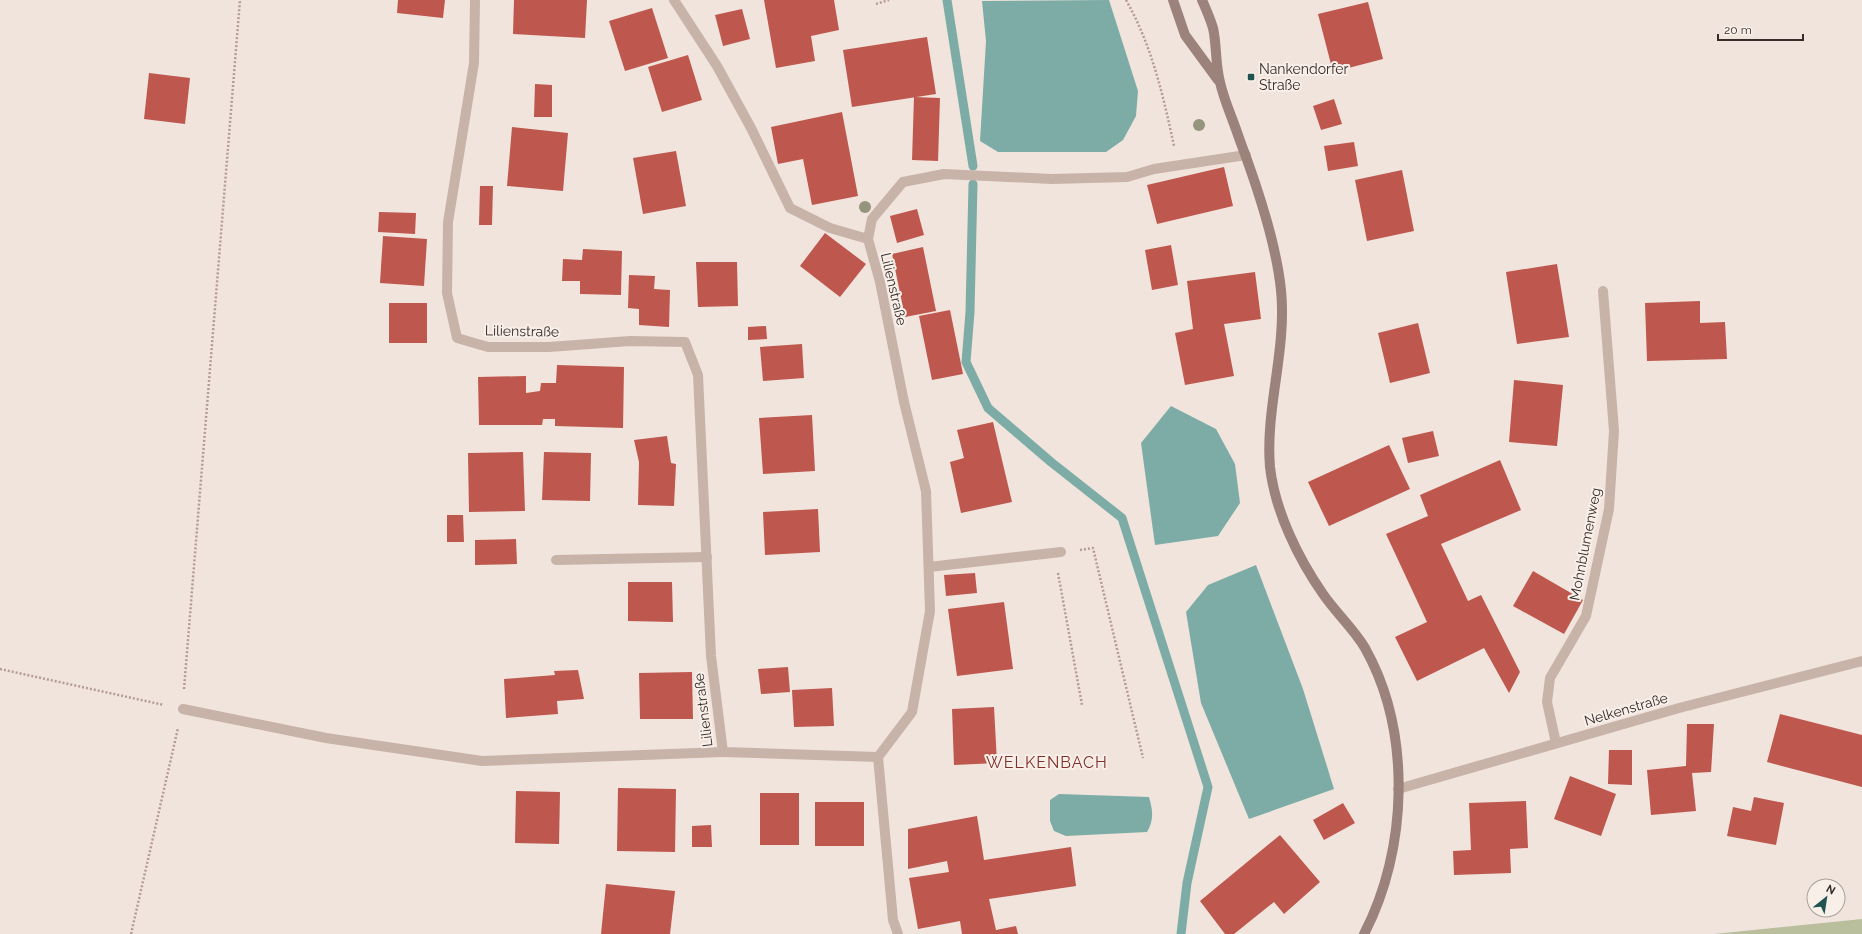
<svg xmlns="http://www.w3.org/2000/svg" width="1862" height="934" viewBox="0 0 1862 934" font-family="Raleway,sans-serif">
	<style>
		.green { fill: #b9bf9d }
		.water { fill: #7daca7 }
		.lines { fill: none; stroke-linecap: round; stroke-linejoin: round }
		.stream { stroke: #7daca7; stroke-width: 9 }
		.building { fill: #be574d }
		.path { stroke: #b49c93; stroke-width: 2.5; stroke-dasharray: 2 2; stroke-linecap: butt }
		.lane { stroke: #c8b3a9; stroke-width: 10 }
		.street { stroke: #c8b3a9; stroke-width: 10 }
		.secondary { stroke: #9b827b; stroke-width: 10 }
		.tree { fill: #95947d }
		.poi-dot { fill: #215450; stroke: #f8efe9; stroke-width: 1.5 }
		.labels { text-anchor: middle; stroke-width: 4; stroke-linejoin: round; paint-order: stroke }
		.poi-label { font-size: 14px; fill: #362b29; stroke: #f8efe9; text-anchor: start }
		.street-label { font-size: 14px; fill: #362b29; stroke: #f8efe9 }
		.quarter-label { font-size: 16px; letter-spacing: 1px; fill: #802e27; stroke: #f8efe9 }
	</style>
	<rect width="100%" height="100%" fill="#f1e4dd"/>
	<path class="green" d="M1862,919V934H1714Z"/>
	<g class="water">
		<path d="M1109,0L1138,91L1136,116L1123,140L1106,152H998L980,141L986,41L982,1Z"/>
		<path d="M1171,406L1216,429L1235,464L1240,503L1218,536L1155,545L1141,443Z"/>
		<path d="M1256,565L1303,689L1334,789L1249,819L1201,703L1186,612L1208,585Z"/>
		<path d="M1059,794L1149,797C1153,811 1154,820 1147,832L1066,836L1054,831L1050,821V800Z"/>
	</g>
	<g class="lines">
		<g class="stream">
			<path d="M947,0L973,166"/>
			<path d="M973,184L970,312L966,362L988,408L1051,462L1122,518L1208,787L1187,883L1181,934"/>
		</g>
	</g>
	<g class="building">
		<path d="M398,0H445L443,18L397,13Z"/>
		<path d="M514,0H587L585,38L513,34Z"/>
		<path d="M764,0H834L839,30L811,36L815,61L776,68Z"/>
		<path d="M1368,2L1383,59L1333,72L1318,14Z"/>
		<path d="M652,8L668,58L625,71L609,21Z"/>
		<path d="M742,9L750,39L723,46L715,15Z"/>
		<path d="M927,37L936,94L852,107L843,50Z"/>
		<path d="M688,55L702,100L662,112L648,67Z"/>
		<path d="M149,73L190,78L185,124L144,119Z"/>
		<path d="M535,84L552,85V117H534Z"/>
		<path d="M914,97L940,98L938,161L912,160Z"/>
		<path d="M1334,99L1342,124L1321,130L1313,106Z"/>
		<path d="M842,112L858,196L812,205L803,159L778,164L771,127Z"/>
		<path d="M512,127L568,133L563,191L507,186Z"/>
		<path d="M1354,142L1358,166L1328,171L1324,146Z"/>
		<path d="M676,151L686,206L643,214L633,158Z"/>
		<path d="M1224,167L1233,206L1157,224L1147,185Z"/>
		<path d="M1402,170L1414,231L1367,241L1355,180Z"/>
		<path d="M480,186H493L492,225H479Z"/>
		<path d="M917,209L924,235L897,243L890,216Z"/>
		<path d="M379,212L416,213L415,234L378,232Z"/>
		<path d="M825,233L866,264L840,297L800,266Z"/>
		<path d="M383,236L427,239L424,286L380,283Z"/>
		<path d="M1171,245L1178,285L1152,290L1145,250Z"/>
		<path d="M923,247L936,311L905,317L892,254Z"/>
		<path d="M583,249L622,251L621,295L580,294V281H562L563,259L582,260Z"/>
		<path d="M696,262H737L738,306L698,307Z"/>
		<path d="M1557,264L1569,337L1517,344L1506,272Z"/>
		<path d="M1255,272L1261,319L1224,324L1234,376L1185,385L1175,333L1193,329L1187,281Z"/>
		<path d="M629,275L655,276L654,289L670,290L669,327L639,325V309L628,308Z"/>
		<path d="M1700,301V323L1725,322L1727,359L1647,361L1645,303Z"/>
		<rect x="389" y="303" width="38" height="40"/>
		<path d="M950,310L963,374L932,380L919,316Z"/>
		<path d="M1418,323L1430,373L1390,383L1378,333Z"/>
		<path d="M766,326L767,339L748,340V327Z"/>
		<path d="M802,344L804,378L763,381L760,347Z"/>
		<path d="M557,365L624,367L623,428L555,426V419H543L542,425H479L478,377L526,376V393L540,391L541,383H556Z"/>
		<path d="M1514,380L1563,385L1557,446L1509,442Z"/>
		<path d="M812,415L815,471L763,474L759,418Z"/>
		<path d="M993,422L1012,502L961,513L950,462L964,458L957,430Z"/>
		<path d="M1433,431L1439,456L1408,463L1402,438Z"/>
		<path d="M667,436L671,463L676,464L674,506L638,505L639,462L634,440Z"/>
		<path d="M1389,445L1410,489L1329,526L1308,482Z"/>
		<path d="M523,452L525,511L469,512L468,453Z"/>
		<path d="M544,452L591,453L590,501L542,500Z"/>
		<path d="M1500,460L1521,510L1441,544L1468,601L1481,595L1520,672L1509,693L1484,648L1417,681L1395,637L1427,622L1386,534L1428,516L1420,495Z"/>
		<path d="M818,509L820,552L765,555L763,512Z"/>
		<path d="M447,515H463L464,542H447Z"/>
		<path d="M516,539L517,564L475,565V540Z"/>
		<path d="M1533,571L1583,600L1564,634L1513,606Z"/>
		<path d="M975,573L977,593L946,596L944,575Z"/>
		<path d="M628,582H672L673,622L628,621Z"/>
		<path d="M1004,602L1013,669L957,676L948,609Z"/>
		<path d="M788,667L790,692L761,694L758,669Z"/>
		<path d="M578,670L584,699L557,701L558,714L506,718L504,679L555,675L554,671Z"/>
		<path d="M692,672L693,719H640L639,673Z"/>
		<path d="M832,688L834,726L794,727L792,690Z"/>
		<path d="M994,707L997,763L954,765L952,709Z"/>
		<path d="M1780,714L1862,735V787L1767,762Z"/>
		<path d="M1687,724H1714L1711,772L1692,773L1696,811L1651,815L1647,770L1686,766Z"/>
		<path d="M1609,750H1632V785L1608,784Z"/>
		<path d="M1570,776L1616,794L1601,836L1554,819Z"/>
		<path d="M618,788L676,789L675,852L617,851Z"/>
		<path d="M516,791L560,792L559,844L515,843Z"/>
		<rect x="760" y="793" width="39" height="52"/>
		<path d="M1754,797L1784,803L1776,845L1727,836L1733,807L1751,811Z"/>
		<path d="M1526,801L1528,848L1510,849L1511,873L1454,875L1453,851L1471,850L1469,803Z"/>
		<rect x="815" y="802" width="49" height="44"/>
		<path d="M1343,803L1355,823L1324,840L1313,820Z"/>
		<path d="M977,816L984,860L1071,847L1076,886L989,899L996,930L1016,926L1018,934H962L960,921L918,929L909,878L949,872L947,861L908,869V829Z"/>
		<path d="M711,825L712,847H692V826Z"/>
		<path d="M1280,835L1320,882L1284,914L1274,902L1234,934H1225L1200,901Z"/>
		<path d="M606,884L675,891L670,934H601Z"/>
	</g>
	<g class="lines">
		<g class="path">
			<path d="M1126,0C1152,46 1163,95 1174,146"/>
			<path d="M876,4L889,0"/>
			<path d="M1080,550L1093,548L1143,758"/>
			<path d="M1058,573L1082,705"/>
			<path d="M0,669L164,705"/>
			<path d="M184,689L240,0"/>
			<path d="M131,934L178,728"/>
		</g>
		<path class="lane" d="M929,567L1061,552"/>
		<g class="street">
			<path d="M475,0L474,63L448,222L447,293L457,338L488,347H549L630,341L685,342L698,375L711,656L723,752L878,757"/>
			<path d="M674,0L717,66L751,128L790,208L830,228L868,239L880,282L904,402L926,491L930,611L912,712L878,757L893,920L898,934"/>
			<path d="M868,239L872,219L903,182L944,174L1052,179L1127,177L1154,169L1246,155"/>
			<path d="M556,560L707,557"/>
			<path d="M183,709L326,738L482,761L723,752"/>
			<path d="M1556,743L1547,702L1550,678L1586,616L1609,509L1614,431L1603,291"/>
			<path d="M1398,789L1679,708L1862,661"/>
		</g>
		<g class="secondary">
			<path d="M1173,0L1185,35L1218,80"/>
			<path d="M1202,0C1206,9 1210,18 1213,28C1217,45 1215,64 1220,82C1224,101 1233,119 1239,138C1256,183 1276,242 1281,290C1287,350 1265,409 1270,467C1275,511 1298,558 1323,594C1336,613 1354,629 1365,648C1412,732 1408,850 1364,934"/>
		</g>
	</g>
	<g class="tree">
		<circle cx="1199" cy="125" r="6"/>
		<circle cx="865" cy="207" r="6"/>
	</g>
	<rect class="poi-dot" x="1247" y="73" width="8" height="8" rx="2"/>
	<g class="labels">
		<g class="poi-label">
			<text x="1259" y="74">Nankendorfer<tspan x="1259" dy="16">Straße</tspan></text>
		</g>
		<g class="street-label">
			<text transform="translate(894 289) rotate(77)" y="5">Lilienstraße</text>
			<text transform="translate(522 331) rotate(1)" y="5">Lilienstraße</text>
			<text transform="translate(1585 544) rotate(-79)" y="5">Mohnblumenweg</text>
			<text transform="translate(1626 709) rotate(-16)" y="5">Nelkenstraße</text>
			<text transform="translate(703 710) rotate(-97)" y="5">Lilienstraße</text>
		</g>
		<g class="quarter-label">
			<text x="1047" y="768">WELKENBACH</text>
		</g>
	</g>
	<g transform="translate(1826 898) rotate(30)"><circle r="19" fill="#f8efe9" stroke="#aaa19c"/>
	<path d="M0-3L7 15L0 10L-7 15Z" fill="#215450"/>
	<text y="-6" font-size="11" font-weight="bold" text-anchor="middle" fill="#362b29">N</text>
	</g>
	<path d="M1718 34v6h85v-6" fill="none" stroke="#362b29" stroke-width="2"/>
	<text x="1724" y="34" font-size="12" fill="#362b29" stroke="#f8efe9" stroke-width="3" paint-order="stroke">20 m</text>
</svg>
